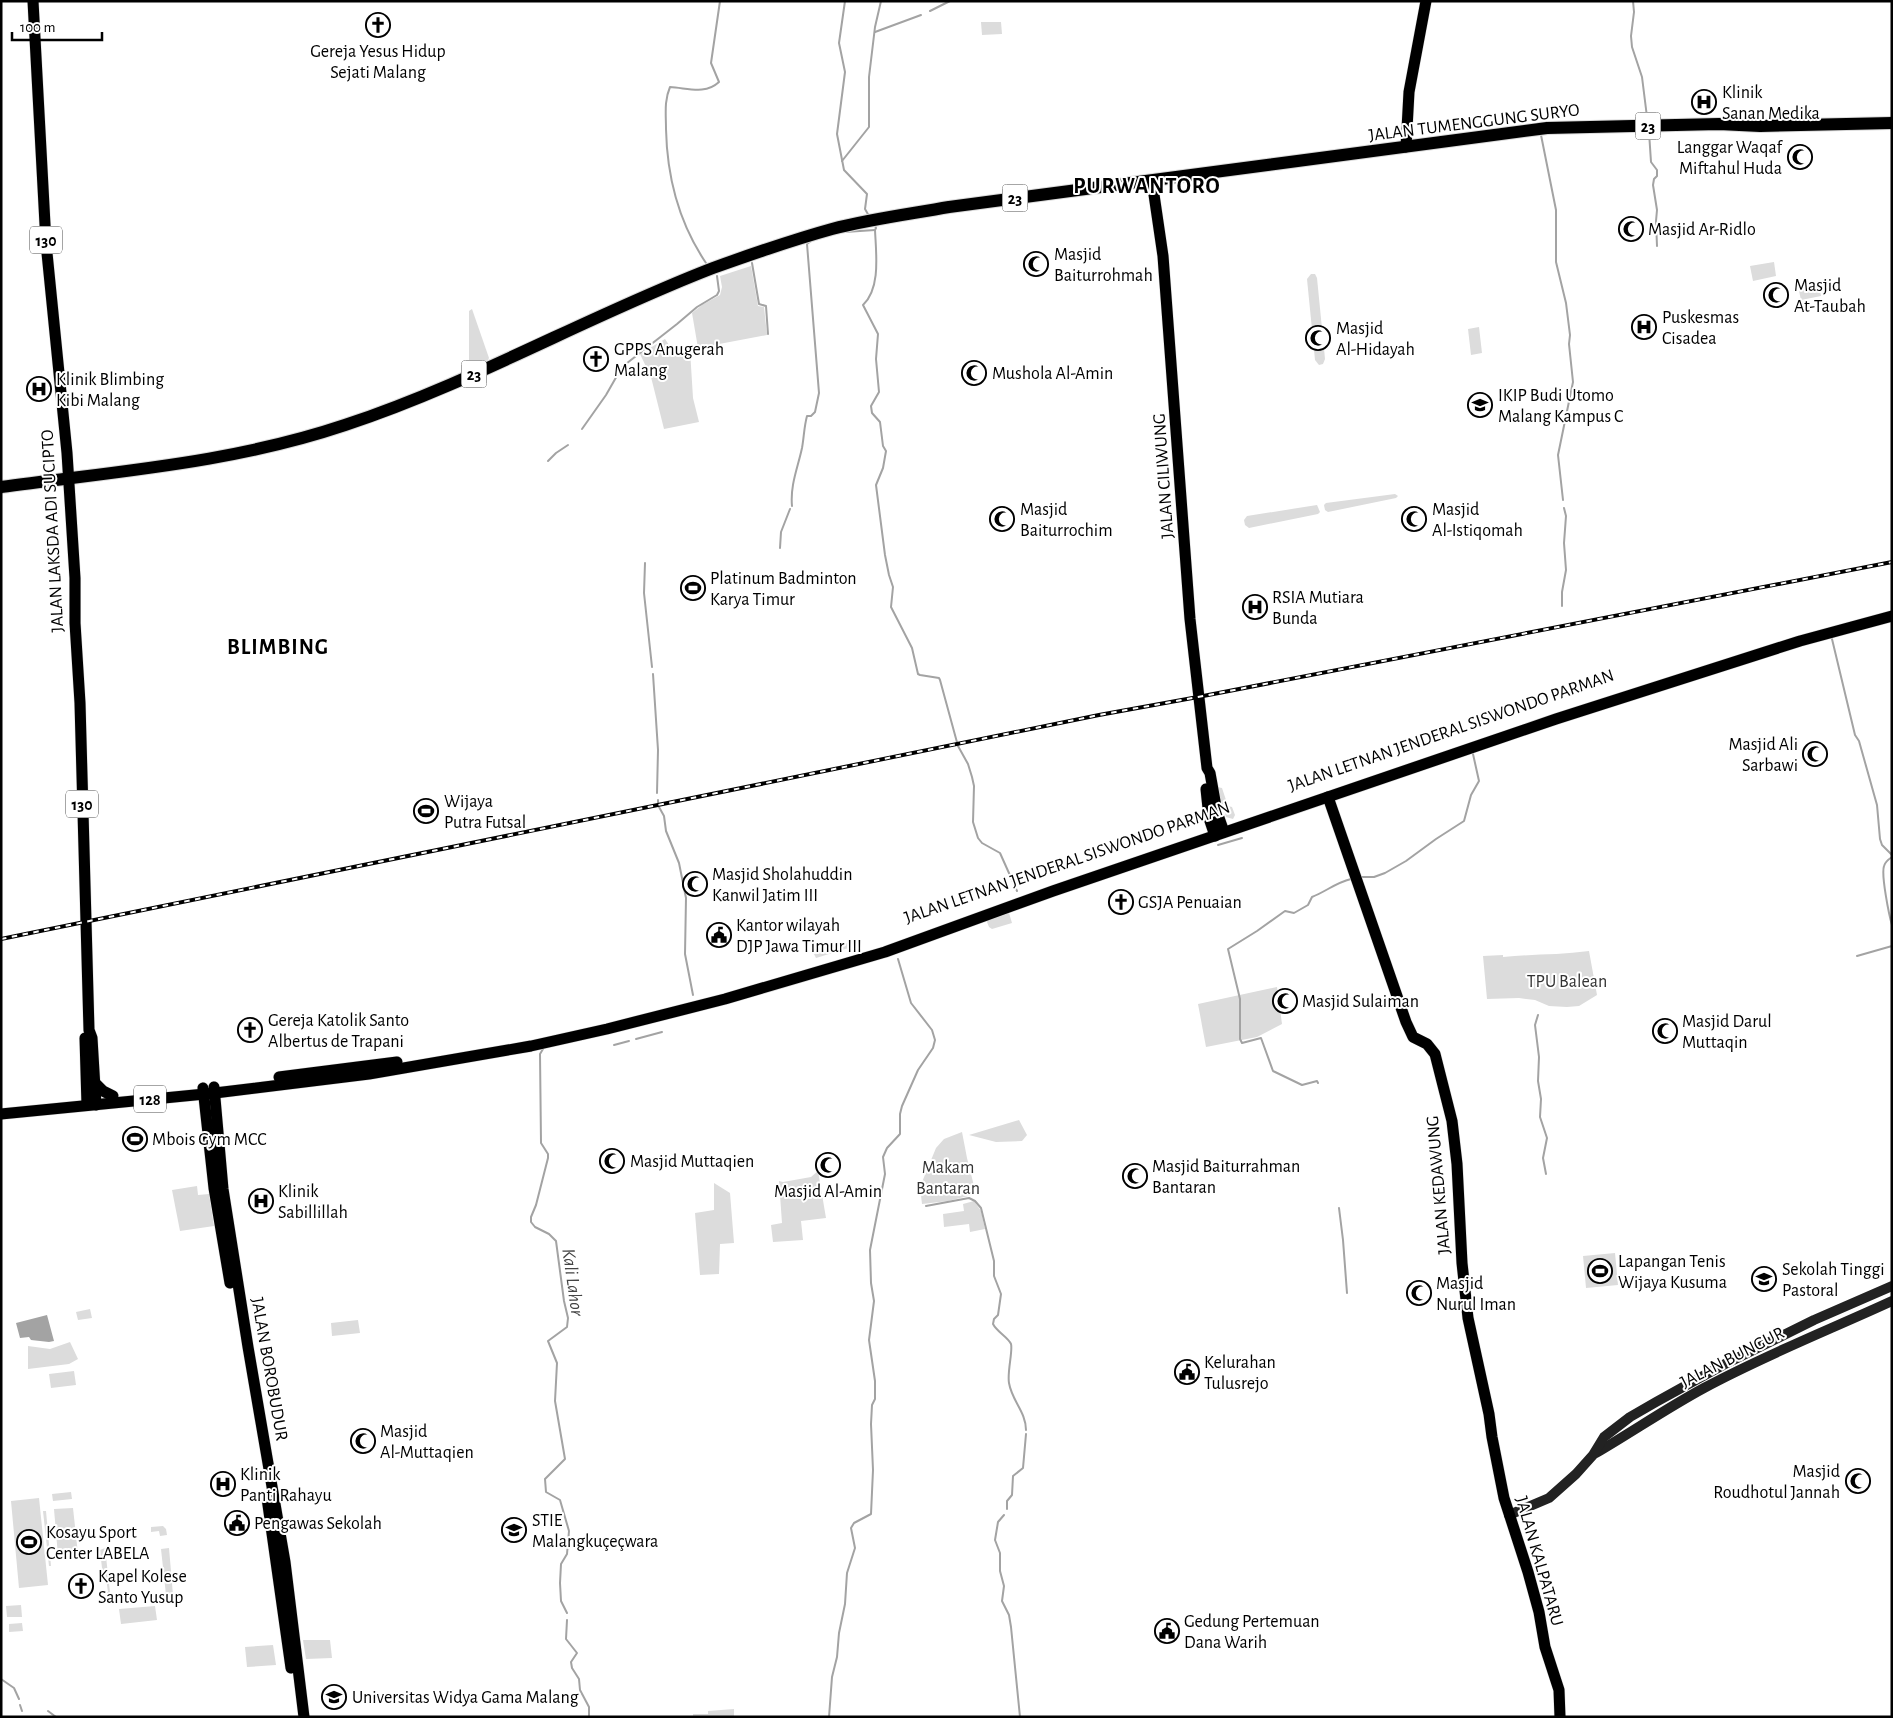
<svg xmlns="http://www.w3.org/2000/svg" width="1893" height="1718" viewBox="0 0 1893 1718" font-family="'Alegreya Sans',sans-serif">
	<style>
		.green { fill: #dcdcdc }
		.water { fill: #a3a3a3 }
		.lines { fill: none; stroke-linecap: round; stroke-linejoin: round }
		.stream { stroke: #a3a3a3; stroke-width: 2 }
		.primary-casing { stroke: #dbdbdb; stroke-width: 12 }
		.trunk-casing { stroke: #dbdbdb; stroke-width: 14 }
		.secondary { stroke: #222; stroke-width: 10 }
		.primary { stroke: #000; stroke-width: 11 }
		.trunk { stroke: #000; stroke-width: 12 }
		.rail-casing { stroke: #000; stroke-width: 4 }
		.rail { stroke: #fff; stroke-width: 2; stroke-dasharray: 5.5; stroke-linecap: butt }
		.labels { text-anchor: middle; stroke-width: 4; stroke-linejoin: round; paint-order: stroke }
		.shield { fill: #fff; stroke: #4c4c4c; stroke-width: 1 }
		.shield-label { font-size: 16px; font-weight: bold; fill: #000 }
		.poi-label { font-size: 18px; fill: #000; stroke: #fff; text-anchor: start }
		.street-label { font-size: 18px; fill: #000; stroke: #fff }
		.park-label { font-size: 18px; fill: #333; stroke: #fff }
		.water-label { font-size: 19px; font-style: italic; fill: #444; stroke: #fff }
		.district-label { font-size: 22px; font-weight: bold; letter-spacing: 1px; fill: #000; stroke: #fff }
	</style>
	<rect width="100%" height="100%" fill="#fff"/>
	<g class="green">
		<path d="M981,22H1001L1002,34L982,35Z"/>
		<path d="M1774,262L1776,276L1753,281L1750,266Z"/>
		<path d="M751,266L758,306L764,307L767,335L698,348L692,313L702,305L720,295L722,287L720,276Z"/>
		<path d="M1311,274H1315L1317,278L1325,359L1323,364L1319,365L1315,360L1307,279Z"/>
		<path d="M1819,286L1821,296L1801,300L1799,291Z"/>
		<path d="M472,309L489,358L488,360L474,367L469,361V311Z"/>
		<path d="M1479,327L1482,353L1471,355L1468,329Z"/>
		<path d="M665,339L671,348L690,350L693,398L699,422L664,429L651,377L640,354Z"/>
		<path d="M1395,494L1398,496L1396,498L1328,512L1325,510L1324,505L1326,503Z"/>
		<path d="M1317,505L1320,512L1318,514L1249,528L1245,525L1244,520L1247,516Z"/>
		<path d="M1217,787L1222,788L1228,806L1232,807L1235,815L1233,819L1226,817Z"/>
		<path d="M1009,913L1012,923L992,929L989,927L987,922L988,920Z"/>
		<path d="M854,941L855,946L816,958L814,954Z"/>
		<path d="M1589,951L1597,995L1579,1006L1567,1007L1549,1006L1535,1000L1519,998L1487,999L1483,956L1503,955V957C1532,954 1560,955 1589,951Z"/>
		<path d="M1277,987L1282,1024L1257,1037L1206,1047L1198,1004Z"/>
		<path d="M1019,1120L1027,1135L1022,1141L996,1142L969,1135Z"/>
		<path d="M962,1132L967,1158L976,1194L948,1201L922,1204L920,1187L936,1148L944,1139Z"/>
		<path d="M818,1171L826,1218L801,1221L803,1240L773,1242L771,1225L782,1223L779,1181L783,1182L811,1177Z"/>
		<path d="M714,1183L730,1193L734,1243L720,1244L719,1274L700,1275L695,1213L714,1210Z"/>
		<path d="M197,1186L198,1195L209,1194L214,1226L180,1231L172,1190Z"/>
		<path d="M974,1201L981,1211L985,1229L970,1232L969,1224L944,1227L943,1214L964,1211L963,1204Z"/>
		<path d="M1615,1253L1618,1285L1586,1288L1583,1256Z"/>
		<path d="M90,1309L92,1318L78,1320L76,1312Z"/>
		<path d="M358,1320L360,1333L332,1336L331,1323Z"/>
		<path d="M70,1342L78,1359L69,1364L28,1369V1346L50,1349Z"/>
		<path d="M74,1371L76,1385L51,1388L49,1374Z"/>
		<path d="M71,1492L72,1499L53,1501L52,1494Z"/>
		<path d="M39,1498L48,1585L19,1588L11,1501Z"/>
		<path d="M73,1508L78,1554L58,1556L54,1509Z"/>
		<path d="M43,1511H46L51,1566H49Z"/>
		<path d="M163,1526L166,1529L167,1535L160,1536L159,1531L151,1532V1527Z"/>
		<path d="M105,1548L111,1601H106L105,1592H108L106,1578L103,1577L100,1550Z"/>
		<path d="M169,1548L173,1595H166L161,1549Z"/>
		<path d="M21,1605L22,1617H7L6,1606Z"/>
		<path d="M155,1606L157,1620L121,1624L119,1609Z"/>
		<path d="M22,1623L23,1631L9,1632V1624Z"/>
		<path d="M303,1640H330L332,1658L306,1659Z"/>
		<path d="M273,1645L276,1665L247,1667L245,1647Z"/>
		<path d="M734,1709V1717H693V1714H708V1711Z"/>
	</g>
	<path class="water" d="M47,1315L54,1341L49,1342L31,1340L29,1337L20,1338L16,1323Z"/>
	<g class="lines">
		<g class="stream">
			<path d="M845,1L839,43L845,72L837,134L844,170L867,194L865,209L869,216"/>
			<path d="M1633,1L1634,12L1631,36L1632,47L1642,77L1647,117"/>
			<path d="M930,11L950,1"/>
			<path d="M875,32L921,15"/>
			<path d="M1649,132L1651,162L1657,170V176L1654,179L1653,185L1657,210L1656,221L1657,246"/>
			<path d="M1541,135L1556,210V262L1566,303L1570,335L1569,344L1573,382L1558,455L1563,500"/>
			<path d="M842,161L869,127V77L875,27L881,1"/>
			<path d="M874,224L876,228L875,230C876,253 881,288 863,305L878,334L876,359L879,392L871,406L872,413L880,422L883,446L886,451L883,468L876,485L885,555L889,575L893,587L891,607L912,648L918,674L920,675L939,678L940,680L958,746L968,764L972,777L974,786L973,822L978,838L982,843L1000,853L1017,891"/>
			<path d="M845,232L875,230"/>
			<path d="M706,263C679,223 667,176 666,129C666,114 664,101 670,87C688,88 705,95 719,82L711,63L720,1"/>
			<path d="M752,263L759,304L766,306L768,334"/>
			<path d="M582,429L606,395L622,367L677,324L697,307L717,295L719,291L717,276"/>
			<path d="M548,461L556,453L568,445"/>
			<path d="M792,506C790,485 798,467 802,448C804,437 804,427 807,416H811L815,412L819,393L807,244L811,241"/>
			<path d="M780,548L781,532L790,509"/>
			<path d="M645,563L644,593L652,667"/>
			<path d="M1562,606V592L1566,570L1564,543L1566,516L1564,508"/>
			<path d="M1832,639L1855,735L1859,741L1877,805L1880,839L1882,845L1892,855"/>
			<path d="M653,674L658,750L657,793"/>
			<path d="M658,800V803"/>
			<path d="M659,807L664,816L666,831L679,863L686,898L685,954L693,995"/>
			<path d="M1218,845L1242,838"/>
			<path d="M1892,857C1889,859 1885,862 1884,866C1881,875 1889,915 1892,925"/>
			<path d="M1360,877H1374L1385,873L1406,861L1436,839L1464,821L1471,795L1479,781L1473,754"/>
			<path d="M1857,956L1892,946"/>
			<path d="M1538,1015L1535,1025L1539,1057L1538,1081L1541,1099L1540,1117L1547,1138L1543,1158L1546,1174"/>
			<path d="M636,1039L662,1032"/>
			<path d="M614,1045L629,1041"/>
			<path d="M543,1049L540,1054L541,1143L548,1154V1158L536,1205L531,1217V1222L535,1227L549,1234L556,1241L564,1301L568,1318L567,1327L548,1341L557,1363L555,1401L565,1459L545,1479L546,1492L560,1500L569,1531L567,1554L561,1564L560,1583L561,1601L567,1613"/>
			<path d="M1318,1083L1317,1081L1302,1085L1273,1071L1261,1038L1242,1043L1240,1039V999L1228,949L1257,931L1285,911L1294,913L1308,905L1312,897C1327,891 1335,883 1351,879"/>
			<path d="M926,1206L969,1198L975,1201L981,1208L994,1261V1276L1001,1294L998,1315L994,1319L993,1324C997,1332 1008,1337 1011,1344C1013,1351 1007,1372 1009,1383C1012,1401 1026,1412 1026,1430"/>
			<path d="M1339,1208L1343,1240L1347,1293"/>
			<path d="M1007,1509V1501L1012,1495L1013,1476L1023,1468L1026,1434"/>
			<path d="M1004,1515L998,1522L995,1540L1000,1553V1571L1004,1586L1002,1601L1009,1615L1011,1627L1020,1717"/>
			<path d="M567,1620L566,1639L577,1653L571,1662L572,1668L579,1679L580,1690L589,1707V1717"/>
			<path d="M1,1679L14,1688L19,1699"/>
			<path d="M20,1705L22,1711"/>
			<path d="M48,1711L56,1717"/>
			<path d="M829,1717L832,1677L837,1657L839,1633L845,1604L847,1573L855,1548L851,1528L854,1523L871,1514L873,1470L871,1424L872,1405L875,1399V1381L869,1340L874,1301L871,1283L870,1250L885,1174L883,1157L887,1148L900,1134V1114L902,1106L918,1070L933,1048L935,1040L932,1030L911,1003L898,959"/>
		</g>
		<defs>
			<g id="primary">
				<path d="M33,1L46,243L67,453L75,578V623L80,703L89,1030L92,1038L96,1105"/>
				<path d="M1406,147L1409,92L1426,1"/>
				<path d="M1152,181L1163,256L1190,619L1207,768L1210,773L1217,812L1224,832"/>
				<path d="M1206,789L1209,818L1215,836"/>
				<path d="M1328,797L1406,1022L1413,1037L1427,1044L1435,1054L1452,1121L1457,1164L1462,1263L1468,1318L1489,1414L1492,1437L1504,1498L1528,1572L1539,1612L1545,1647L1559,1690L1560,1717"/>
				<path d="M85,1038L87,1105"/>
				<path d="M279,1077L397,1062"/>
				<path d="M96,1084L103,1091L113,1096"/>
				<path d="M214,1087L223,1189L248,1347L285,1562L304,1717"/>
				<path d="M203,1088L214,1188L230,1283"/>
				<path d="M1,1114L215,1093L369,1074L531,1046L607,1029L725,999L885,952L1053,891L1556,719L1800,641L1892,616"/>
				<path d="M267,1498L291,1668"/>
			</g>
			<path id="trunk" d="M1,487C118,471 232,463 345,425C472,383 588,316 713,268C752,254 792,240 832,229C870,219 910,214 949,207L1547,128L1719,124L1760,126L1892,123"/>
		</defs>
		<use href="#primary" class="primary-casing"/>
		<use href="#trunk" class="trunk-casing"/>
		<g class="secondary">
			<path d="M1596,1453C1632,1432 1667,1408 1704,1388C1765,1355 1829,1330 1892,1301"/>
			<path d="M1509,1515L1549,1498L1576,1474L1593,1455L1604,1437L1630,1417L1656,1402L1723,1365L1814,1320L1892,1286"/>
		</g>
		<use href="#primary" class="primary"/>
		<use href="#trunk" class="trunk"/>
		<defs>
			<path id="rail" d="M1,939L1099,715L1198,697L1892,562"/>
		</defs>
		<use href="#rail" class="rail-casing"/>
		<use href="#rail" class="rail"/>
	</g>
	<defs>
		<symbol id="church-ring" viewBox="-11 -11 22 22"><circle r="9.5" fill="#fff" stroke="#000" stroke-width="1.5"/><path d="M-1.2-6h2.4v3.5h3.3v2.4h-3.3V6h-2.4V-.1h-3.3v-2.4h3.3Z" fill="#000"/></symbol>
		<symbol id="hospital-ring" viewBox="-11 -11 22 22"><circle r="9.5" fill="#fff" stroke="#000" stroke-width="1.5"/><path d="M-5-5h3v3.5h4V-5h3V5h-3V1.5h-4V5h-3Z" fill="#000"/></symbol>
		<symbol id="mosque-ring" viewBox="-11 -11 22 22"><circle r="9.5" fill="#fff" stroke="#000" stroke-width="1.5"/><path d="M3.5-4.9A6 6 0 1 0 3.5 4.9A5 5 0 1 1 3.5-4.9Z" fill="#000"/></symbol>
		<symbol id="university-ring" viewBox="-11 -11 22 22"><circle r="9.5" fill="#fff" stroke="#000" stroke-width="1.5"/><path d="M0-5L7-2L0 1L-7-2ZM-4 1L0 2.5L4 1V4Q0 6-4 4Z" fill="#000"/></symbol>
		<symbol id="stadium-ring" viewBox="-11 -11 22 22"><circle r="9.5" fill="#fff" stroke="#000" stroke-width="1.5"/><path d="M0-5a6.5 5 0 1 0 0 10a6.5 5 0 1 0 0-10ZM-3.5-1.8h7v3.6h-7Z" fill="#000"/></symbol>
		<symbol id="civic-ring" viewBox="-11 -11 22 22"><circle r="9.5" fill="#fff" stroke="#000" stroke-width="1.5"/><path d="M-.6-6.5H3V-4.5H.6V-3L4-1V1h2V6H-6V1h2V-1L-.6-3ZM-1.2 2.5V6h2.4V2.5Z" fill="#000"/></symbol>
	</defs>
	<g fill-rule="evenodd">
		<use href="#church-ring" x="364" y="11" width="28" height="28"/>
		<use href="#hospital-ring" x="1690" y="88" width="28" height="28"/>
		<use href="#mosque-ring" x="1786" y="143" width="28" height="28"/>
		<use href="#mosque-ring" x="1617" y="215" width="28" height="28"/>
		<use href="#mosque-ring" x="1022" y="250" width="28" height="28"/>
		<use href="#mosque-ring" x="1762" y="281" width="28" height="28"/>
		<use href="#hospital-ring" x="1630" y="313" width="28" height="28"/>
		<use href="#mosque-ring" x="1304" y="324" width="28" height="28"/>
		<use href="#church-ring" x="582" y="345" width="28" height="28"/>
		<use href="#mosque-ring" x="960" y="359" width="28" height="28"/>
		<use href="#hospital-ring" x="25" y="375" width="28" height="28"/>
		<use href="#university-ring" x="1466" y="391" width="28" height="28"/>
		<use href="#mosque-ring" x="988" y="505" width="28" height="28"/>
		<use href="#mosque-ring" x="1400" y="505" width="28" height="28"/>
		<use href="#stadium-ring" x="679" y="574" width="28" height="28"/>
		<use href="#hospital-ring" x="1241" y="593" width="28" height="28"/>
		<use href="#mosque-ring" x="1801" y="740" width="28" height="28"/>
		<use href="#stadium-ring" x="412" y="797" width="28" height="28"/>
		<use href="#mosque-ring" x="681" y="870" width="28" height="28"/>
		<use href="#church-ring" x="1107" y="888" width="28" height="28"/>
		<use href="#civic-ring" x="705" y="921" width="28" height="28"/>
		<use href="#mosque-ring" x="1271" y="987" width="28" height="28"/>
		<use href="#church-ring" x="236" y="1016" width="28" height="28"/>
		<use href="#mosque-ring" x="1651" y="1017" width="28" height="28"/>
		<use href="#stadium-ring" x="121" y="1125" width="28" height="28"/>
		<use href="#mosque-ring" x="598" y="1147" width="28" height="28"/>
		<use href="#mosque-ring" x="814" y="1151" width="28" height="28"/>
		<use href="#mosque-ring" x="1121" y="1162" width="28" height="28"/>
		<use href="#hospital-ring" x="247" y="1187" width="28" height="28"/>
		<use href="#stadium-ring" x="1586" y="1257" width="28" height="28"/>
		<use href="#university-ring" x="1750" y="1265" width="28" height="28"/>
		<use href="#mosque-ring" x="1405" y="1279" width="28" height="28"/>
		<use href="#civic-ring" x="1173" y="1358" width="28" height="28"/>
		<use href="#mosque-ring" x="349" y="1427" width="28" height="28"/>
		<use href="#mosque-ring" x="1844" y="1467" width="28" height="28"/>
		<use href="#hospital-ring" x="209" y="1470" width="28" height="28"/>
		<use href="#civic-ring" x="223" y="1509" width="28" height="28"/>
		<use href="#university-ring" x="500" y="1516" width="28" height="28"/>
		<use href="#stadium-ring" x="15" y="1528" width="28" height="28"/>
		<use href="#church-ring" x="67" y="1572" width="28" height="28"/>
		<use href="#civic-ring" x="1153" y="1617" width="28" height="28"/>
		<use href="#university-ring" x="320" y="1683" width="28" height="28"/>
	</g>
	<g class="labels">
		<g class="shield">
			<rect x="1635.5" y="112.5" width="25" height="27" rx="4"/>
			<rect x="1002.5" y="184.5" width="25" height="27" rx="4"/>
			<rect x="30" y="226.5" width="32" height="27" rx="4"/>
			<rect x="461.5" y="360.5" width="25" height="27" rx="4"/>
			<rect x="66" y="790.5" width="32" height="27" rx="4"/>
			<rect x="134" y="1085.5" width="32" height="27" rx="4"/>
		</g>
		<g class="shield-label">
			<text x="1648" y="132">23</text>
			<text x="1015" y="204">23</text>
			<text x="46" y="246">130</text>
			<text x="474" y="380">23</text>
			<text x="82" y="810">130</text>
			<text x="150" y="1105">128</text>
		</g>
		<g class="poi-label">
			<text x="378" y="57" text-anchor="middle">Gereja Yesus Hidup<tspan x="378" dy="21">Sejati Malang</tspan></text>
			<text x="1722" y="98">Klinik<tspan x="1722" dy="21">Sanan Medika</tspan></text>
			<text x="1782" y="153" text-anchor="end">Langgar Waqaf<tspan x="1782" dy="21">Miftahul Huda</tspan></text>
			<text x="1648" y="235">Masjid Ar-Ridlo</text>
			<text x="1054" y="260">Masjid<tspan x="1054" dy="21">Baiturrohmah</tspan></text>
			<text x="1794" y="291">Masjid<tspan x="1794" dy="21">At-Taubah</tspan></text>
			<text x="1662" y="323">Puskesmas<tspan x="1662" dy="21">Cisadea</tspan></text>
			<text x="1336" y="334">Masjid<tspan x="1336" dy="21">Al-Hidayah</tspan></text>
			<text x="614" y="355">GPPS Anugerah<tspan x="614" dy="21">Malang</tspan></text>
			<text x="992" y="379">Mushola Al-Amin</text>
			<text x="56" y="385">Klinik Blimbing<tspan x="56" dy="21">Kibi Malang</tspan></text>
			<text x="1498" y="401">IKIP Budi Utomo<tspan x="1498" dy="21">Malang Kampus C</tspan></text>
			<text x="1020" y="515">Masjid<tspan x="1020" dy="21">Baiturrochim</tspan></text>
			<text x="1432" y="515">Masjid<tspan x="1432" dy="21">Al-Istiqomah</tspan></text>
			<text x="710" y="584">Platinum Badminton<tspan x="710" dy="21">Karya Timur</tspan></text>
			<text x="1272" y="603">RSIA Mutiara<tspan x="1272" dy="21">Bunda</tspan></text>
			<text x="1798" y="750" text-anchor="end">Masjid Ali<tspan x="1798" dy="21">Sarbawi</tspan></text>
			<text x="444" y="807">Wijaya<tspan x="444" dy="21">Putra Futsal</tspan></text>
			<text x="712" y="880">Masjid Sholahuddin<tspan x="712" dy="21">Kanwil Jatim III</tspan></text>
			<text x="1138" y="908">GSJA Penuaian</text>
			<text x="736" y="931">Kantor wilayah<tspan x="736" dy="21">DJP Jawa Timur III</tspan></text>
			<text x="1302" y="1007">Masjid Sulaiman</text>
			<text x="268" y="1026">Gereja Katolik Santo<tspan x="268" dy="21">Albertus de Trapani</tspan></text>
			<text x="1682" y="1027">Masjid Darul<tspan x="1682" dy="21">Muttaqin</tspan></text>
			<text x="152" y="1145">Mbois Gym MCC</text>
			<text x="630" y="1167">Masjid Muttaqien</text>
			<text x="1152" y="1172">Masjid Baiturrahman<tspan x="1152" dy="21">Bantaran</tspan></text>
			<text x="278" y="1197">Klinik<tspan x="278" dy="21">Sabillillah</tspan></text>
			<text x="828" y="1197" text-anchor="middle">Masjid Al-Amin</text>
			<text x="1618" y="1267">Lapangan Tenis<tspan x="1618" dy="21">Wijaya Kusuma</tspan></text>
			<text x="1782" y="1275">Sekolah Tinggi<tspan x="1782" dy="21">Pastoral</tspan></text>
			<text x="1436" y="1289">Masjid<tspan x="1436" dy="21">Nurul Iman</tspan></text>
			<text x="1204" y="1368">Kelurahan<tspan x="1204" dy="21">Tulusrejo</tspan></text>
			<text x="380" y="1437">Masjid<tspan x="380" dy="21">Al-Muttaqien</tspan></text>
			<text x="1840" y="1477" text-anchor="end">Masjid<tspan x="1840" dy="21">Roudhotul Jannah</tspan></text>
			<text x="240" y="1480">Klinik<tspan x="240" dy="21">Panti Rahayu</tspan></text>
			<text x="532" y="1526">STIE<tspan x="532" dy="21">Malangkuçeçwara</tspan></text>
			<text x="254" y="1529">Pengawas Sekolah</text>
			<text x="46" y="1538">Kosayu Sport<tspan x="46" dy="21">Center LABELA</tspan></text>
			<text x="98" y="1582">Kapel Kolese<tspan x="98" dy="21">Santo Yusup</tspan></text>
			<text x="1184" y="1627">Gedung Pertemuan<tspan x="1184" dy="21">Dana Warih</tspan></text>
			<text x="352" y="1703">Universitas Widya Gama Malang</text>
		</g>
		<g class="street-label">
			<text transform="translate(1474 122) rotate(-7)" y="6">JALAN TUMENGGUNG SURYO</text>
			<text transform="translate(1163 476) rotate(-94)" y="6">JALAN CILIWUNG</text>
			<text transform="translate(52 531) rotate(-93)" y="6">JALAN LAKSDA ADI SUCIPTO</text>
			<text transform="translate(1451 730) rotate(-19)" y="6">JALAN LETNAN JENDERAL SISWONDO PARMAN</text>
			<text transform="translate(1067 862) rotate(-19)" y="6">JALAN LETNAN JENDERAL SISWONDO PARMAN</text>
			<text transform="translate(1438 1185) rotate(-95)" y="6">JALAN KEDAWUNG</text>
			<text transform="translate(1732 1357) rotate(-27)" y="6">JALAN BUNGUR</text>
			<text transform="translate(270 1369) rotate(80)" y="6">JALAN BOROBUDUR</text>
			<text transform="translate(1540 1561) rotate(74)" y="6">JALAN KALPATARU</text>
		</g>
		<g class="park-label">
			<text x="1567" y="987">TPU Balean</text>
			<text x="948" y="1173">Makam<tspan x="948" dy="21">Bantaran</tspan></text>
		</g>
		<g class="water-label">
			<text transform="translate(574 1282) rotate(82)" y="7">Kali Lahor</text>
		</g>
		<g class="district-label">
			<text x="1147" y="193">PURWANTORO</text>
			<text x="278" y="654">BLIMBING</text>
		</g>
	</g>
	<rect width="1893" height="1718" fill="none" stroke="#000000" stroke-width="5"/>
	<path d="M12 32v8h90v-8" fill="none" stroke="#000000" stroke-width="2.5"/>
	<text x="20" y="32" font-size="15" fill="#000000" stroke="#ffffff" stroke-width="4" paint-order="stroke">100 m</text>
</svg>
